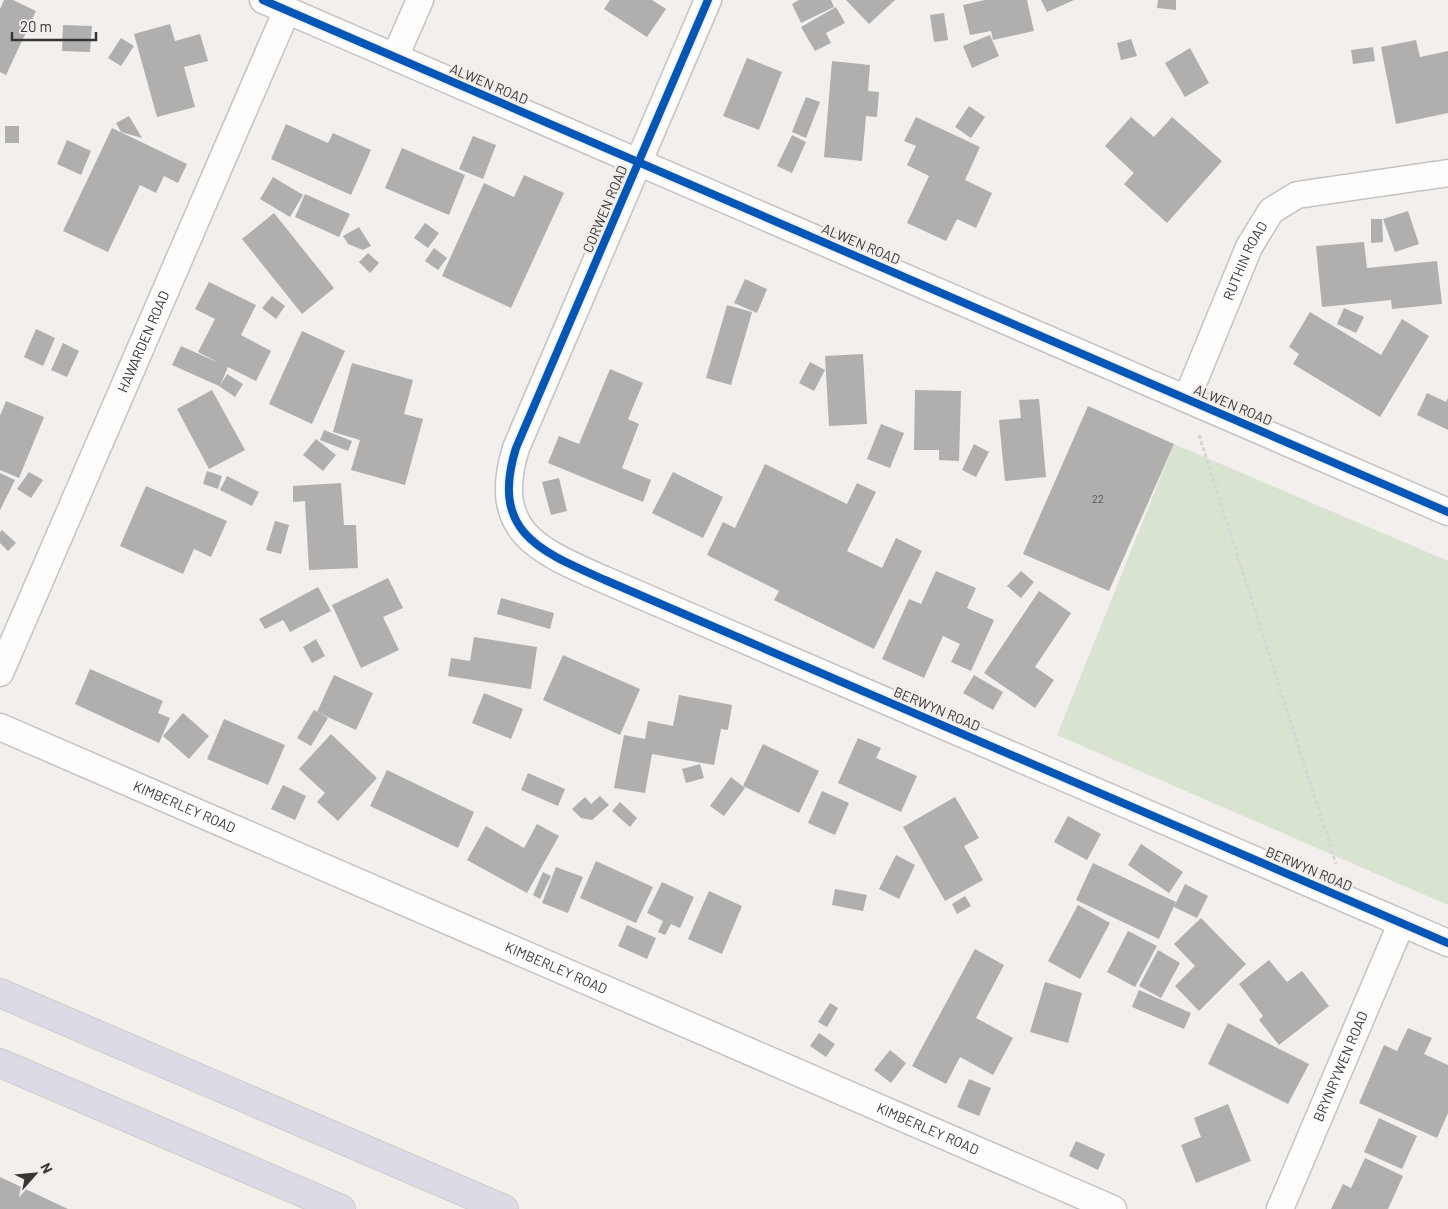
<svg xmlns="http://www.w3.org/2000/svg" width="1448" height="1209" viewBox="0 0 1448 1209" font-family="Barlow,sans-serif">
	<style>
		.green { fill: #d8e3d1 }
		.building { fill: #b1afad }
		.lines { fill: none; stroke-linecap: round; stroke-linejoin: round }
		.minor-casing { stroke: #c5c3c2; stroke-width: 29 }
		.motorway-casing { stroke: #cecdcc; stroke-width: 30 }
		.path { stroke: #d6d6d5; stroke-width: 3; stroke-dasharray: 4 2.5; stroke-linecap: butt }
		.minor { stroke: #fdfdfc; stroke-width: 26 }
		.motorway { stroke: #dcdae4; stroke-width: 28 }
		.cycleway-casing { stroke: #f3eeec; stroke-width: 11 }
		.cycleway { stroke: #0057b8; stroke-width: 8 }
		.labels { text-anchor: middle; stroke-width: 5; stroke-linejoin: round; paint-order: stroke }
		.number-label { font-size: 11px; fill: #565453 }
		.street-label { font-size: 14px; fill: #373635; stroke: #f3eeec }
	</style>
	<rect width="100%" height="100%" fill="#f2efed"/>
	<path class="green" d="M1174,444L1448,561V905L1057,735Z"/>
	<g class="building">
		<path d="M4,0H13L36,11L6,75L0,72V9Z"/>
		<path d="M610,0H652L666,9L647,37L604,9Z"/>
		<path d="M799,0H831L834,7L801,23L792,4Z"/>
		<path d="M846,0H895L869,24Z"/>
		<path d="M985,0H1027L1034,31L993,40L991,31L970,35L963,5Z"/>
		<path d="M1041,0H1074L1047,12Z"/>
		<path d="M1158,0H1176V10L1157,8Z"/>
		<path d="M836,7L845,23L826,33L831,43L815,51L801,27Z"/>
		<path d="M944,13L948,40L934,42L930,15Z"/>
		<path d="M170,24L175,41L200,34L208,61L184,67L195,107L157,117L134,34Z"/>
		<path d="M63,25L92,26L90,52L62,51Z"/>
		<path d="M990,35L999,56L972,68L963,46Z"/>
		<path d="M121,38L134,46L121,66L108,58Z"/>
		<path d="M1131,39L1137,56L1121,60L1117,43Z"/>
		<path d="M1416,40L1420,57L1448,51V113L1396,124L1381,47Z"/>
		<path d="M1373,47L1375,61L1353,64L1351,50Z"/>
		<path d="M1190,48L1209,83L1185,97L1165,63Z"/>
		<path d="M747,58L782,72L759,130L723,116Z"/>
		<path d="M832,61L870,65L868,91L879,92L877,117L866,116L862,161L824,157Z"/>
		<path d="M806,97L820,102L806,138L792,132Z"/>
		<path d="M969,106L985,117L971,138L955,127Z"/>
		<path d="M129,116L142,138L121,132L116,123Z"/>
		<path d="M916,117L980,147L965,180L992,193L976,228L957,219L946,241L907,223L929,176L907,165L916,146L904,141Z"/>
		<path d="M1131,117L1154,137L1172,117L1222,161L1167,223L1124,184L1134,173L1105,146Z"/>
		<path d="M286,124L328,143L333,133L371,150L351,195L271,159Z"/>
		<rect x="5" y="126" width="14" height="17"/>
		<path d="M112,128L187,164L178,183L164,176L156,193L140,185L108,252L63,231Z"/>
		<path d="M792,135L806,142L792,173L777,166Z"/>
		<path d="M473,136L496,145L483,179L459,169Z"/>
		<path d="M67,140L91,151L81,175L57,164Z"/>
		<path d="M402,148L465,175L449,215L385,188Z"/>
		<path d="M524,175L564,193L511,308L442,276L484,183L514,197Z"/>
		<path d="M273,177L303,195L290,217L260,199Z"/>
		<path d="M305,194L350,214L339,237L295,217Z"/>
		<path d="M1408,211L1419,244L1395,252L1383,219Z"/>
		<path d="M274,213L334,288L302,314L242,239Z"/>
		<path d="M1371,219H1382L1383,242L1371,243Z"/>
		<path d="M425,223L439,233L428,248L414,238Z"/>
		<path d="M359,227L371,246L363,250L348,244L343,236Z"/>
		<path d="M1364,242L1367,268L1437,261L1442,304L1392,309L1391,300L1322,307L1316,246Z"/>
		<path d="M434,248L447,258L438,270L425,261Z"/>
		<path d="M368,253L379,263L370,273L359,262Z"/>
		<path d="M745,279L767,289L757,313L734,303Z"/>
		<path d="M209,282L256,305L241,335L271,351L256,381L228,367L220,386L227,374L243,384L235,397L219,386L172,365L181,346L219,363L198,352L215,319L195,309Z"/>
		<path d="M272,296L285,306L276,319L262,308Z"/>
		<path d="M727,305L752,312L731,385L706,378Z"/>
		<path d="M1344,308L1364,317L1356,333L1337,324Z"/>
		<path d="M1310,312L1381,355L1402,319L1429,336L1380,417L1293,364L1299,354L1289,347Z"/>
		<path d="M36,329L55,338L43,366L24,357Z"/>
		<path d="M302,331L345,351L312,424L269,404Z"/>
		<path d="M63,343L79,351L67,377L51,370Z"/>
		<path d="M863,354L867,424L829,426L825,356Z"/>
		<path d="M810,362L825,370L814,391L799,383Z"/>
		<path d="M352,363L413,380L404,414L423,419L405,485L351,470L360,440L333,432Z"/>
		<path d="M610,369L643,383L628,419L639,424L622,468L651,480L643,502L548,463L559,436L579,444Z"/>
		<path d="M212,390L245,450L209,469L177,409Z"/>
		<path d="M915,390L961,391L959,461L939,460V450H914Z"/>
		<path d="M1427,393L1446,402L1448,398V430L1417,415Z"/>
		<path d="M1039,399L1046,477L1005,481L999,420L1021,418L1019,400Z"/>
		<path d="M6,401L44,417L19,478L0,470V416Z"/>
		<path d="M1088,406L1174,444L1109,591L1023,554Z"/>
		<path d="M881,424L904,433L890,468L867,459Z"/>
		<path d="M324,430L352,441L348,451L320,440Z"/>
		<path d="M316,439L336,455L323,471L303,455Z"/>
		<path d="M974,444L989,452L976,477L962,470Z"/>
		<path d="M765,464L847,504L857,483L876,492L847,551L882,568L896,538L922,551L874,649L774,600L779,591L707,555L723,522L735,528Z"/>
		<path d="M207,471L222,476L218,489L203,484Z"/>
		<path d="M29,472L43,480L31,498L17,489Z"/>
		<path d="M673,472L723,497L703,538L652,513Z"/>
		<path d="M0,473L15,480L0,510Z"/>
		<path d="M227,476L259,492L252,506L220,490Z"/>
		<path d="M559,478L567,511L551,515L542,482Z"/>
		<path d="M341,483L344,525H356L358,568L309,570L305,501L293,502V486Z"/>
		<path d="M146,486L227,521L211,557L194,549L183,574L120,546Z"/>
		<path d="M275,521L289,525L281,554L266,550Z"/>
		<path d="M2,530L16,543L8,551L0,543V532Z"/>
		<path d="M936,571L976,588L967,608L994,620L971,671L951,662L960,644L943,636L924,678L882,659L909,599L921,604Z"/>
		<path d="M1021,571L1034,582L1021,598L1007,586Z"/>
		<path d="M388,578L403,608L383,617L399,650L361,668L332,605Z"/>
		<path d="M318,587L331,611L290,632L283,620L265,629L259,619Z"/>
		<path d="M1039,591L1071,613L1035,667L1054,680L1035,708L984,673Z"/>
		<path d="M501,598L554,613L550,629L497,614Z"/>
		<path d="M474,637L537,647L531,689L448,676L451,658L470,661Z"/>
		<path d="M316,639L325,656L312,663L303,647Z"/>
		<path d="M563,655L640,689L620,735L543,700Z"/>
		<path d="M90,669L163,701L158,713L170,718L159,743L75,704Z"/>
		<path d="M334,675L373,693L356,730L317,712Z"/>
		<path d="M974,675L1003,692L993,710L963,693Z"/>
		<path d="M484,693L523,709L511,739L472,723Z"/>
		<path d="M679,695L732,705L728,730L721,729L714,765L652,754L645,793L614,788L624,735L645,739L648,721L673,726Z"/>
		<path d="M314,710L328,718L311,746L297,738Z"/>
		<path d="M183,713L209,736L189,759L163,736Z"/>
		<path d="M224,719L285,745L268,785L207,759Z"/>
		<path d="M331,734L377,778L338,821L317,802L325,793L299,769Z"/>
		<path d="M858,738L881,748L876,758L917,776L901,812L838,783Z"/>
		<path d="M763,744L819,771L799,813L743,786Z"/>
		<path d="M700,764L704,778L686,783L682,769Z"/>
		<path d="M387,770L474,812L458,848L370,806Z"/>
		<path d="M528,773L565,789L558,806L521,790Z"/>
		<path d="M731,777L745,788L724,816L710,806Z"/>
		<path d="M283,785L306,796L295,820L271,809Z"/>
		<path d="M822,791L849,803L835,835L808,823Z"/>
		<path d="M600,796L609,805L592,820L581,818L572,809L585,797L591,804Z"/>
		<path d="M955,797L979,838L964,846L983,880L945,901L903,827Z"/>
		<path d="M620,802L637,818L630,827L612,811Z"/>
		<path d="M1068,816L1101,834L1087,860L1054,842Z"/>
		<path d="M537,824L559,836L527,893L467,860L486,826L524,848Z"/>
		<path d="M1141,844L1183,872L1169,893L1128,865Z"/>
		<path d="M896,855L915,865L899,899L879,889Z"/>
		<path d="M596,861L653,887L636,923L580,898Z"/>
		<path d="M1093,863L1176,902L1159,939L1076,900Z"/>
		<path d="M556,867L583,877L568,913L542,903Z"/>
		<path d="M543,872L551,876L540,899L533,895Z"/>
		<path d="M662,882L694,897L680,928L671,924L665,935L658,932L663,921L647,913Z"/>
		<path d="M1185,884L1208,896L1197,918L1174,907Z"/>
		<path d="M835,889L867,895L863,911L832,905Z"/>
		<path d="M709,891L742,906L722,954L688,939Z"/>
		<path d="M965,896L971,906L957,914L952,904Z"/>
		<path d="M1078,905L1110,923L1080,979L1048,961Z"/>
		<path d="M1201,918L1246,964L1199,1011L1175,986L1195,966L1174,944Z"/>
		<path d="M627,925L656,938L647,959L618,946Z"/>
		<path d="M1128,931L1157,946L1135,987L1107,972Z"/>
		<path d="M975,949L1004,965L976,1018L1013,1038L993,1075L960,1057L946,1084L912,1066Z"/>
		<path d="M1158,950L1180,963L1161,998L1139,986Z"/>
		<path d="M1269,960L1287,982L1302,971L1329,1006L1279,1045L1259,1020L1263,1016L1239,984Z"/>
		<path d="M1045,982L1082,993L1068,1043L1030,1032Z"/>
		<path d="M1139,990L1191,1013L1184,1029L1132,1007Z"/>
		<path d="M830,1003L838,1008L827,1027L818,1022Z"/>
		<path d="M1228,1023L1309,1064L1288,1104L1208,1064Z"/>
		<path d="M1408,1028L1432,1038L1424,1054L1448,1065V1113L1437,1138L1359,1103L1384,1045L1397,1051Z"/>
		<path d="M819,1033L835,1044L826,1057L810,1046Z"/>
		<path d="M890,1050L906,1063L891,1083L874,1070Z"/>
		<path d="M969,1079L991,1088L979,1116L957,1107Z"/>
		<path d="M1228,1104L1251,1161L1196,1183L1181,1145L1201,1137L1194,1118Z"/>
		<path d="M1379,1118L1417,1136L1402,1169L1364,1152Z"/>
		<path d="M1076,1141L1105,1154L1098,1170L1069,1156Z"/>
		<path d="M1365,1158L1403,1176L1388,1209H1331L1343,1184L1351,1188Z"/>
		<path d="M0,1177L68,1209H0Z"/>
	</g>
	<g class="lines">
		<defs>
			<g id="minor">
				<path d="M263,0L1448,512"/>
				<path d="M708,0L516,448C490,532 539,551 605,580L1448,943"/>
				<path d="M395,57L420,0"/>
				<path id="s1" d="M1187,398L1249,247L1271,211L1297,195L1448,173"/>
				<path id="s2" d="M0,673L287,10"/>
				<path id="s3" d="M0,727L1113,1209"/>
				<path id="s4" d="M1280,1209L1401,924"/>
			</g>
			<g id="motorway">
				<path d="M0,993L504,1209"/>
				<path d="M0,1063L341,1209"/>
			</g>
		</defs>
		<use href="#minor" class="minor-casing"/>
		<use href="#motorway" class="motorway-casing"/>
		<path class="path" d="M1199,435L1336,864"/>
		<use href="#minor" class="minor"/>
		<use href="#motorway" class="motorway"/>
		<defs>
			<g id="cycleway">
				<path d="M263,0L1448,512"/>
				<path d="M708,0L516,448C490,532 539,551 605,580L1448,943"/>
			</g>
		</defs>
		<use href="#cycleway" class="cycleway-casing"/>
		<use href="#cycleway" class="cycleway"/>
	</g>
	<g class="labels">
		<g class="number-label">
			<text x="1098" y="503">22</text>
		</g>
		<g class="street-label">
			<text transform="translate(489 84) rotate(23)" y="5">ALWEN ROAD</text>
			<text transform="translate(605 209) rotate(-67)" y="5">CORWEN ROAD</text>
			<text transform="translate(861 244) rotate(23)" y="5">ALWEN ROAD</text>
			<text dy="5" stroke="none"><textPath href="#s1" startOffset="149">RUTHIN ROAD</textPath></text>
			<text dy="5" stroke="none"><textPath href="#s2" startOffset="361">HAWARDEN ROAD</textPath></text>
			<text transform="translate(1233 405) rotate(23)" y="5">ALWEN ROAD</text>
			<text transform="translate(937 709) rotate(23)" y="5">BERWYN ROAD</text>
			<text dy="5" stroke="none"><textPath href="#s3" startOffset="201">KIMBERLEY ROAD</textPath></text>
			<text transform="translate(1309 869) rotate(23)" y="5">BERWYN ROAD</text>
			<text dy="5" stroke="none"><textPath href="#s3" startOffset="606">KIMBERLEY ROAD</textPath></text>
			<text dy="5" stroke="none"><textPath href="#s4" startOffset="155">BRYNRYWEN ROAD</textPath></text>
			<text dy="5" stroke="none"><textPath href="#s3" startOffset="1011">KIMBERLEY ROAD</textPath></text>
		</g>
	</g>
	<g transform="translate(35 1174) rotate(63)" stroke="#f3eeec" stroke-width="4" paint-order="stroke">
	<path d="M0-4L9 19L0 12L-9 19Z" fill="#373635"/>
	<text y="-8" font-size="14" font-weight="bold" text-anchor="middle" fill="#373635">N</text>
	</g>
	<path d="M12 32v8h84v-8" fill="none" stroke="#373635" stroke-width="2.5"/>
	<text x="20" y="32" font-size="15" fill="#373635" stroke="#f3eeec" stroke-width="4" paint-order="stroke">20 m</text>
</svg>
